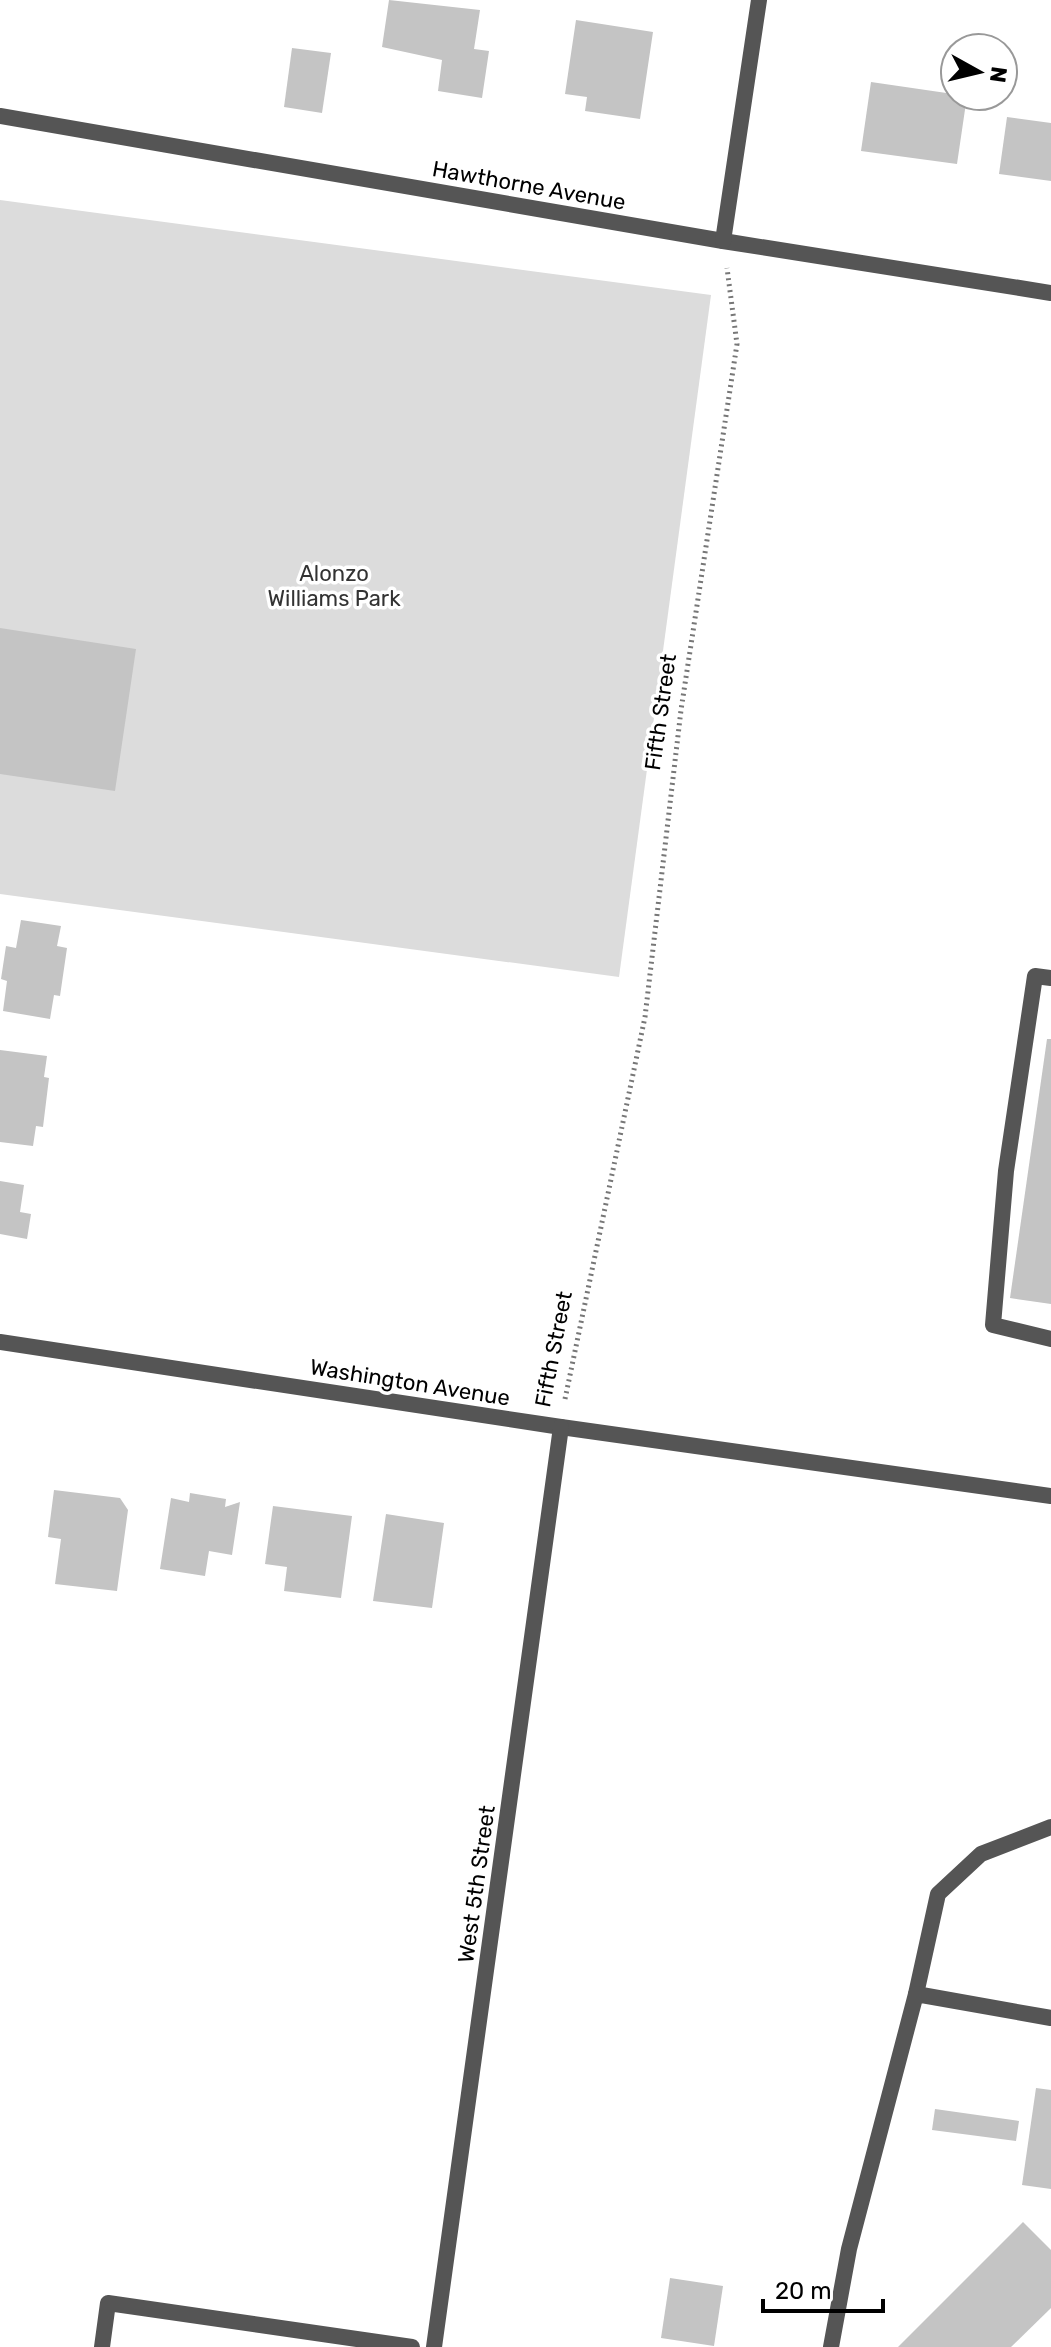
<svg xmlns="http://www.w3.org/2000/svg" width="1051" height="2347" viewBox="0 0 1051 2347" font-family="Rubik,sans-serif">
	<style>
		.green { fill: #dcdcdc }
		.building { fill: #c4c4c4 }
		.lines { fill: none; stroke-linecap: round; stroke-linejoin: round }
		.path { stroke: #777; stroke-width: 5; stroke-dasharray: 2 4; stroke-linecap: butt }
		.lane { stroke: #555; stroke-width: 16 }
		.street { stroke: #555; stroke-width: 16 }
		.labels { text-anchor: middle; stroke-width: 7; stroke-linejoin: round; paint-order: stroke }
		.street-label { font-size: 22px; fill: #000; stroke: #fff }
		.park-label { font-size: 22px; fill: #333; stroke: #fff }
	</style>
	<rect width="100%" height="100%" fill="#fff"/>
	<path class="green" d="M0,200L711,295L619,977L0,894Z"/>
	<g class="building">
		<path d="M389,0L480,10L474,49L489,51L482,98L438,91L442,60L382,47Z"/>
		<path d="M576,20L653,32L640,119L585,111L587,97L565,94Z"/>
		<path d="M292,48L331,53L322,113L284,107Z"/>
		<path d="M871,82L967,96L957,164L861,151Z"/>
		<path d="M1007,117L1051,123V181L999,174Z"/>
		<path d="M0,628L136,649L115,791L0,774Z"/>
		<path d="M21,920L61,926L57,946L67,948L60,996L54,995L50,1019L3,1011L7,981L1,979L6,946L16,948Z"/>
		<path d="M1047,1039H1051V1304L1010,1298Z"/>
		<path d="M0,1050L47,1056L44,1077L49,1078L43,1127L36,1126L33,1146L0,1142Z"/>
		<path d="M0,1181L24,1185L20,1212L31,1214L27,1239L0,1234Z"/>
		<path d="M54,1490L120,1498L128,1510L117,1591L55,1584L61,1539L48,1537Z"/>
		<path d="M190,1493L226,1499L225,1507L240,1502L232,1555L209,1551L205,1576L160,1569L171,1498L189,1502Z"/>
		<path d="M273,1506L352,1516L341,1598L284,1591L287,1567L265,1564Z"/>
		<path d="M386,1514L444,1523L432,1608L373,1601Z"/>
		<path d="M1036,2088L1051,2090V2189L1022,2185Z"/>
		<path d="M935,2109L1019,2121L1016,2141L932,2130Z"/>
		<path d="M1023,2222L1051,2250V2308L1011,2347H898Z"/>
		<path d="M670,2278L723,2286L714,2346L661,2338Z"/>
	</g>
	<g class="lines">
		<path class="path" d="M565,1399L645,1017L681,710L737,344L727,268"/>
		<g class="lane">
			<path d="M1051,978L1035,976L1006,1171L993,1325L1051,1339"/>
			<path d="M916,1994L938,1894L981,1854L1051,1827"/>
			<path d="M102,2347L108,2303L412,2347"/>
			<path d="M831,2347L849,2249L916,1994L1051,2018"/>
		</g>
		<g class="street">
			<path d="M0,116L723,241L1051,293"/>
			<path d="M723,241L759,0"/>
			<path d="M0,1342L561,1427L1051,1496"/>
			<path d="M434,2347L561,1427"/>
		</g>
	</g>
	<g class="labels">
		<g class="street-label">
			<text transform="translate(529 185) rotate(10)" y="8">Hawthorne Avenue</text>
			<text transform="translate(660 712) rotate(-82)" y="8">Fifth Street</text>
			<text transform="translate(553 1349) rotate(-79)" y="8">Fifth Street</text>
			<text transform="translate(410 1382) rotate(9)" y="8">Washington Avenue</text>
			<text transform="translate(476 1884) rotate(-82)" y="8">West 5th Street</text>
		</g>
		<g class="park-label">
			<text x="334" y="581">Alonzo<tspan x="334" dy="25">Williams Park</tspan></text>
		</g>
	</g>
	<g transform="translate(979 72) rotate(98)"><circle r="38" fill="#ffffff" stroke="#999999" stroke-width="2"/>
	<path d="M0-6L14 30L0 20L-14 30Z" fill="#000000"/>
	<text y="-12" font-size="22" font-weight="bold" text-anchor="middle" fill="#000000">N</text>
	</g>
	<path d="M763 2299v12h120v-12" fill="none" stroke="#000000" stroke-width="4"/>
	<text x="775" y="2299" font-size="24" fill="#000000" stroke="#ffffff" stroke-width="6" paint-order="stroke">20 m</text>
</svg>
